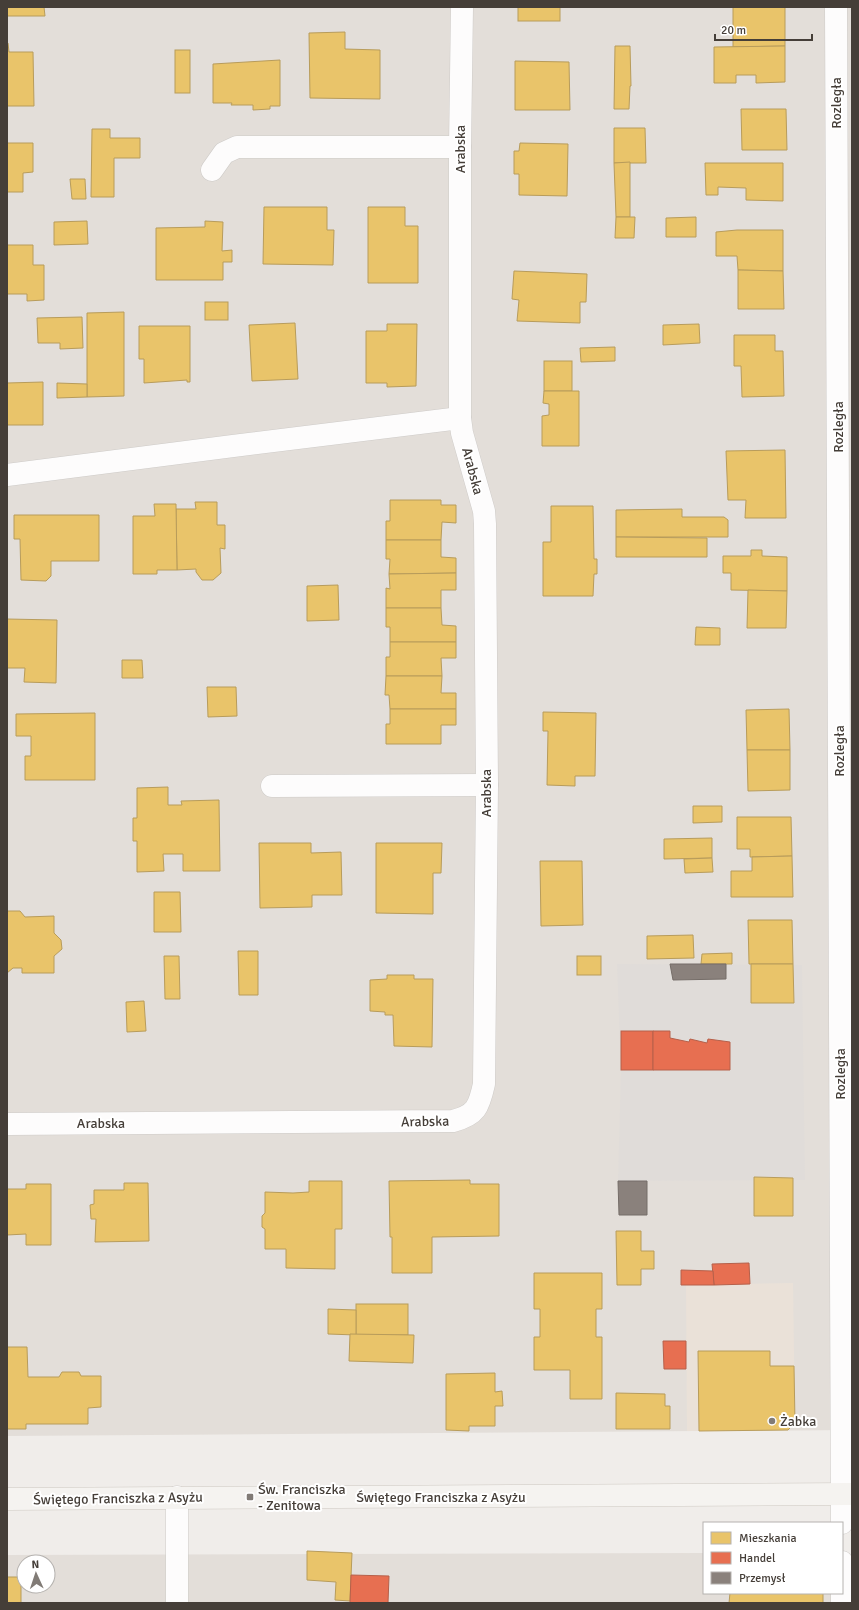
<svg xmlns="http://www.w3.org/2000/svg" width="859" height="1610" viewBox="0 0 859 1610" font-family="Signika,sans-serif">
	<style>
		.residential { fill: #e3ded9; fill-rule: evenodd }
		.commercial { fill: #eae1d8 }
		.industrial { fill: #e0dcd9 }
		.homes { fill: #e9c46a; stroke: #b89c5b }
		.shops { fill: #e76f51; stroke: #b6604a }
		.industry { fill: #8a817c; stroke: #756d68 }
		.lines { fill: none; stroke-linecap: round; stroke-linejoin: round }
		.street-casing { stroke: #cecbc8; stroke-width: 23 }
		.secondary-casing { stroke: #cec9c2; stroke-width: 23 }
		.street { stroke: #fdfcfc; stroke-width: 22 }
		.secondary { stroke: #f5f3f0; stroke-width: 22 }
		.poi-dot { fill: #817b76; stroke: #fff; stroke-width: 1.5 }
		.labels { text-anchor: middle; stroke-width: 4; stroke-linejoin: round; paint-order: stroke }
		.street-label { font-size: 14px; fill: #453e38; stroke: #fff }
		.poi-label { font-size: 14px; fill: #453e38; stroke: #fff; text-anchor: start }
	</style>
	<rect width="100%" height="100%" fill="#f0edea"/>
	<g class="residential">
		<path d="M7,7H852V1430L7,1436Z"/>
		<path d="M704,1553V1593H842L852,1603H7V1555ZM24,1562H48V1586H24Z"/>
	</g>
	<path class="commercial" d="M793,1283L795,1423L788,1430L687,1431L686,1285Z"/>
	<path class="industrial" d="M617,964L802,965L805,1180L618,1181L621,1070Z"/>
	<g class="homes">
		<path d="M7,7H44L45,16H7Z"/>
		<rect x="518" y="7" width="42" height="14"/>
		<path d="M733,7H785V46L733,47Z"/>
		<path d="M345,32V49L380,50V99L310,98L309,33Z"/>
		<path d="M7,43H8L9,52H33L34,106H7Z"/>
		<path d="M615,46H630L631,86H630L629,109H614Z"/>
		<path d="M785,46V82L756,83V75H736V83H714V47Z"/>
		<rect x="175" y="50" width="15" height="43"/>
		<path d="M280,60V106H270V109L253,110V105H231L232,103H213V64Z"/>
		<path d="M515,61L569,62L570,110H515Z"/>
		<path d="M741,109H786L787,150H742Z"/>
		<path d="M614,128H645L646,163H614Z"/>
		<path d="M92,129H110V138H140V158H114V197H91Z"/>
		<path d="M7,143H33V172L23,173V192H7Z"/>
		<path d="M520,143L568,144L567,196L519,195V174H514V151H519Z"/>
		<path d="M630,162V217H616L614,163Z"/>
		<path d="M705,163H783V201L746,200V188L718,187V195H706Z"/>
		<path d="M70,179H85L86,199H72Z"/>
		<path d="M264,207H327V230H334L333,265L263,264Z"/>
		<path d="M368,207H405V226H418V283H368Z"/>
		<path d="M616,217H635L634,238H615Z"/>
		<path d="M696,217V237H666V218Z"/>
		<path d="M87,221L88,244L54,245V222Z"/>
		<path d="M205,221L223,222L222,251L232,250V262H223V280H156V228L205,227Z"/>
		<path d="M737,230H783V271L738,270L737,256H716V232Z"/>
		<path d="M7,245H33V265H44V300L27,301V294H7Z"/>
		<path d="M738,270L783,271L784,309H738Z"/>
		<path d="M514,271L587,274L586,302H580V323L517,321L519,300L512,299Z"/>
		<rect x="205" y="302" width="23" height="18"/>
		<path d="M124,312V396L87,397V313Z"/>
		<path d="M82,317L83,348L60,349V343H38L37,318Z"/>
		<path d="M295,323L298,379L252,381L249,325Z"/>
		<path d="M387,324H417L416,386L387,387V383H366V331H387Z"/>
		<path d="M699,324L700,343L663,345V325Z"/>
		<path d="M139,326H190V382H187V380L144,383V359H139Z"/>
		<path d="M734,335H775V351H783L784,396L742,397L741,366H734Z"/>
		<path d="M615,347V361L581,362L580,348Z"/>
		<rect x="544" y="361" width="28" height="30"/>
		<path d="M43,382V425H7V383Z"/>
		<path d="M57,383L87,384V397L57,398Z"/>
		<path d="M544,391H579V446H542V416L549,415V404L543,403Z"/>
		<path d="M785,450L786,518H745L746,500H728L726,451Z"/>
		<path d="M390,500H441V505H456V523L442,522L441,540H386V521H390Z"/>
		<path d="M195,502H217V525H225V549L220,548L221,573L213,580H202L196,572V569L177,570L176,509H196Z"/>
		<path d="M154,504H176L177,570H157V574H133V516H155Z"/>
		<path d="M551,506H593L594,559H597V574H594L593,596H543V542H551Z"/>
		<path d="M682,509V517H724L728,520V537H616V510Z"/>
		<path d="M14,515H99V561H51V576L46,581L21,580L20,539H14Z"/>
		<path d="M616,537L707,538V557H616Z"/>
		<path d="M386,540H441V557L456,558V573L389,574L390,559H386Z"/>
		<path d="M751,550H762V556L787,557V591L731,590V573H723V556H751Z"/>
		<path d="M456,573V590H441V608H386V588L390,589L389,574Z"/>
		<path d="M338,585L339,620L307,621V586Z"/>
		<path d="M748,590L787,591L786,628H747Z"/>
		<path d="M386,608H441L442,625L456,626V642H390V627H386Z"/>
		<path d="M7,619L57,620L56,683L24,682L25,668H7Z"/>
		<path d="M696,627L720,628V645H695Z"/>
		<path d="M390,642H456V658H441L442,676H386V657H390Z"/>
		<path d="M122,660H142L143,678H122Z"/>
		<path d="M386,676H442L441,693H456V709H390L389,695H385Z"/>
		<path d="M207,687H236L237,716L208,717Z"/>
		<path d="M390,709H456V725H441V744H386V724H390Z"/>
		<path d="M789,709L790,750H747L746,710Z"/>
		<path d="M543,712L596,713L595,776H575V786L547,785L548,731H543Z"/>
		<path d="M95,713V780H25V756H31V736H16V714Z"/>
		<path d="M747,750H790V790L748,791Z"/>
		<path d="M168,787V805H182L181,801L219,800L220,871H183V854H163L164,871L137,872V841H133V818H137V788Z"/>
		<path d="M693,806H722V822L693,823Z"/>
		<path d="M737,817H791L792,856L750,857V849H737Z"/>
		<path d="M712,838V858L664,859V839Z"/>
		<path d="M259,843H311V853L341,852L342,895H312V907L260,908Z"/>
		<path d="M376,843H442L441,873H433V914L376,913Z"/>
		<path d="M792,856L793,897H731V871H752V857Z"/>
		<path d="M712,858L713,872L685,873L684,859Z"/>
		<path d="M540,861H582L583,925L541,926Z"/>
		<path d="M154,892H180L181,932H154Z"/>
		<path d="M7,911H20L25,917L54,916V933L61,940L62,949L54,956V973H22V968H13L7,973Z"/>
		<path d="M748,920H792L793,964H749Z"/>
		<path d="M693,935L694,958L647,959V936Z"/>
		<path d="M238,951H258V995H239Z"/>
		<path d="M732,953V964H701L702,954Z"/>
		<path d="M164,956H179L180,999H165Z"/>
		<rect x="577" y="956" width="24" height="19"/>
		<path d="M751,964H793L794,1003H751Z"/>
		<path d="M387,975H414V979H433L432,1047L394,1046L393,1015H385V1012L370,1011V980L387,979Z"/>
		<path d="M144,1001L146,1031L127,1032L126,1002Z"/>
		<path d="M754,1177L793,1178V1216H754Z"/>
		<path d="M470,1180V1184H499V1236L432,1237V1273H392V1237H390L389,1181Z"/>
		<path d="M309,1181H342V1229H335V1269L286,1268V1249H265V1229L262,1227V1216L265,1213V1192L293,1193L309,1192Z"/>
		<path d="M124,1183H148L149,1241L95,1242L96,1219H91L90,1205L94,1204V1190H124Z"/>
		<path d="M26,1184H51V1245H26V1234L7,1235V1189H26Z"/>
		<path d="M616,1231H641V1251H654V1269H641V1285H617Z"/>
		<path d="M534,1273H602V1309H596V1337H602V1399H570V1370H534V1337H540V1309H534Z"/>
		<rect x="356" y="1304" width="52" height="31"/>
		<path d="M328,1309L356,1310V1335L328,1334Z"/>
		<path d="M350,1334L414,1335L413,1363L349,1361Z"/>
		<path d="M7,1347H27L28,1377H59L62,1372H79L81,1376H101V1407L88,1408V1424H26V1429H7Z"/>
		<path d="M698,1351H770V1366H794L795,1423L788,1430L699,1431Z"/>
		<path d="M495,1373V1392L502,1391L503,1406H495V1426H469V1431L446,1430V1374Z"/>
		<path d="M616,1393L665,1394V1406H670V1429H616Z"/>
		<path d="M307,1551L352,1553L350,1601L335,1600L336,1582L307,1580Z"/>
		<rect x="7" y="1577" width="14" height="26"/>
		<path d="M730,1593H823V1603H729Z"/>
	</g>
	<g class="shops">
		<rect x="621" y="1031" width="32" height="39"/>
		<path d="M653,1031H670V1038L689,1042L690,1039L707,1043L708,1039L730,1042V1070H653Z"/>
		<path d="M749,1263L750,1284L714,1285L712,1264Z"/>
		<path d="M681,1270L713,1271L714,1285H681Z"/>
		<path d="M663,1341H686V1369H664Z"/>
		<path d="M351,1575L389,1576L388,1603H350Z"/>
	</g>
	<g class="industry">
		<path d="M670,964H726V979L673,980Z"/>
		<path d="M618,1181H647V1215H619Z"/>
	</g>
	<g class="lines">
		<defs>
			<g id="street">
				<path d="M836,7L842,1523"/>
				<path d="M212,170L224,153L237,147H460"/>
				<path d="M7,475L233,446L460,418"/>
				<path d="M272,786L487,785"/>
				<path d="M7,1124L453,1121C476,1115 479,1107 484,1084L487,785L485,524L484,511L462,433L460,418V147L462,7"/>
				<path d="M842,1562V1603"/>
				<path d="M177,1603V1497"/>
			</g>
			<path id="secondary" d="M7,1499L852,1494"/>
		</defs>
		<use href="#street" class="street-casing"/>
		<use href="#secondary" class="secondary-casing"/>
		<use href="#street" class="street"/>
		<use href="#secondary" class="secondary"/>
	</g>
	<g class="poi-dot">
		<circle cx="772" cy="1421" r="4"/>
		<rect x="246" y="1493" width="8" height="8" rx="2"/>
	</g>
	<g class="labels">
		<g class="street-label">
			<text transform="translate(836 103) rotate(-90)" y="5">Rozległa</text>
			<text transform="translate(460 149) rotate(-90)" y="5">Arabska</text>
			<text transform="translate(838 427) rotate(-90)" y="5">Rozległa</text>
			<text transform="translate(473 471) rotate(75)" y="5">Arabska</text>
			<text transform="translate(839 751) rotate(-90)" y="5">Rozległa</text>
			<text transform="translate(486 793) rotate(-90)" y="5">Arabska</text>
			<text transform="translate(840 1074) rotate(-90)" y="5">Rozległa</text>
			<text transform="translate(425 1121) rotate(-1)" y="5">Arabska</text>
			<text x="101" y="1128">Arabska</text>
			<text x="441" y="1502">Świętego Franciszka z Asyżu</text>
			<text transform="translate(118 1498) rotate(-1)" y="5">Świętego Franciszka z Asyżu</text>
		</g>
		<g class="poi-label">
			<text x="780" y="1426">Żabka</text>
			<text x="258" y="1494">Św. Franciszka<tspan x="258" dy="16">- Zenitowa</tspan></text>
		</g>
	</g>
	<rect width="859" height="1610" fill="none" stroke="#453e38" stroke-width="16"/>
	<rect x="703" y="1522" width="140" height="72" fill="#ffffff" stroke="#b5b2af"/>
	<rect x="711" y="1532" width="20" height="12" fill="#e9c46a" stroke="#b5b2af"/>
	<text x="739" y="1542" font-size="12" fill="#453e38">Mieszkania</text>
	<rect x="711" y="1552" width="20" height="12" fill="#e76f51" stroke="#b5b2af"/>
	<text x="739" y="1562" font-size="12" fill="#453e38">Handel</text>
	<rect x="711" y="1572" width="20" height="12" fill="#8a817c" stroke="#b5b2af"/>
	<text x="739" y="1582" font-size="12" fill="#453e38">Przemysł</text>
	<g transform="translate(36 1574) rotate(357)"><circle r="19" fill="#ffffff" stroke="#b5b2af"/>
	<path d="M0-3L7 15L0 10L-7 15Z" fill="#817b76"/>
	<text y="-6" font-size="11" font-weight="bold" text-anchor="middle" fill="#453e38">N</text>
	</g>
	<path d="M715 34v6h97v-6" fill="none" stroke="#453e38" stroke-width="2"/>
	<text x="721" y="34" font-size="12" fill="#453e38" stroke="#ffffff" stroke-width="3" paint-order="stroke">20 m</text>
</svg>
